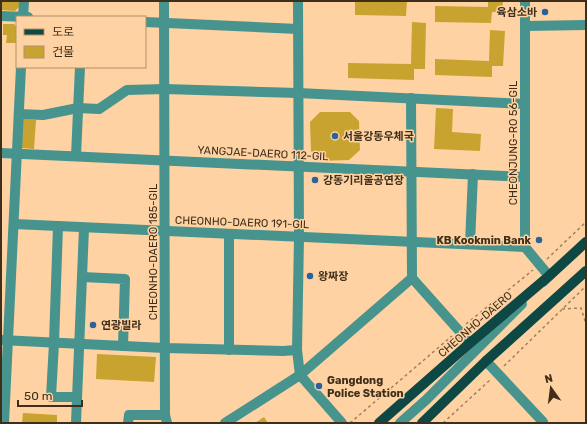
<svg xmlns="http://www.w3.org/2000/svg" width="587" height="424" viewBox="0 0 587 424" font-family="Rubik,'Noto Sans KR',sans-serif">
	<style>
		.building { fill: #c9a32f }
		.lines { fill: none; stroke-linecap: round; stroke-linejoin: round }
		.path { stroke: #a0815f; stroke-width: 1.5; stroke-dasharray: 3 3; stroke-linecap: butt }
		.minor { stroke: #47938e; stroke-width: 10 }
		.major { stroke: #0e4845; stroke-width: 10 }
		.poi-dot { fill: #28639b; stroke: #fed2a2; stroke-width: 1.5 }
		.labels { text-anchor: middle; stroke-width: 3; stroke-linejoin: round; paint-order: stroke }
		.poi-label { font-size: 11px; font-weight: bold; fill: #3f2e1a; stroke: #fed2a2; text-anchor: start }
		.street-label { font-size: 11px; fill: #3f2e1a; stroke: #fed2a2 }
	</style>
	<rect width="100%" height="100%" fill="#fed2a2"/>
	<g class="building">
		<path d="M1,1H20V6L15,11L1,10Z"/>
		<path d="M355,1H407L406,16L355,15Z"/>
		<path d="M488,1H503L502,12H492L491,23L435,22V6L488,7Z"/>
		<path d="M412,22L426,23L425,69H414V80L348,78V63L411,64Z"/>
		<path d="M3,24H14L17,28V43H6L7,35H3Z"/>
		<path d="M490,30L505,31L503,66H492V77L435,75V59L489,61Z"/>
		<path d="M436,108L453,109L452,132L481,134L480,151L434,149Z"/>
		<path d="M320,112H350L359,121L360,150L349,160L320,161L311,151L310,122Z"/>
		<path d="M22,119L36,120L34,149L21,148Z"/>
		<path d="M97,354L156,357L154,382L96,379Z"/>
		<path d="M23,413L57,415V423H22Z"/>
		<path d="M264,417L268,423H255Z"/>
	</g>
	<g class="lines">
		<g class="path">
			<path d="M547,259L586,222"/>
			<path d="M562,309L581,308L586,324"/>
			<path d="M466,324L533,270"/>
			<path d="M504,366L586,286"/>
			<path d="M350,423L452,336"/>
			<path d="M443,423L490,380"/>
			<path d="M586,423V421"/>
		</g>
		<g class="minor">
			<path d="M164,1C165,139 164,277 165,415L167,423"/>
			<path d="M298,1L299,237L297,350L300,375L342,423"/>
			<path d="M525,1V247L549,276L543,282"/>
			<path d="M1,16L28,17"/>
			<path d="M23,17L24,1"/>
			<path d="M145,22L298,29"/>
			<path d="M525,26L586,25"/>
			<path d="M411,98L412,278L470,343"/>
			<path d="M19,114L43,115L78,108L99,109L127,90L165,89L298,93L525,104"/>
			<path d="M1,153L525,177"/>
			<path d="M76,156L80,67"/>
			<path d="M14,224L525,247"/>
			<path d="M58,226L54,343L51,397H77"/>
			<path d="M229,234V350"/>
			<path d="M470,244L473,174"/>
			<path d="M82,277L125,279L123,346"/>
			<path d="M1,340L165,348L283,351L297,350"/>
			<path d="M486,361L543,422"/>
			<path d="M4,423L21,67"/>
			<path d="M76,423L84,228"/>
			<path d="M128,423L129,415H165"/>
			<path d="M225,423L300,375L412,278"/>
			<path d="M400,423L426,400L522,304"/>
		</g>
		<g class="major">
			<path d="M379,423L470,343L549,276L586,242"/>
			<path d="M422,423L486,361L586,271"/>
		</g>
	</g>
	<g class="poi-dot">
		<circle cx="545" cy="12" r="4"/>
		<circle cx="335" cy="136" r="4"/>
		<circle cx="315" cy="180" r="4"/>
		<circle cx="539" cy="240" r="4"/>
		<circle cx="310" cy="276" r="4"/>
		<circle cx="93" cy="325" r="4"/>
		<circle cx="319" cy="386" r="4"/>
	</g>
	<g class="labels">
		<g class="poi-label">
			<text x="537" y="16" text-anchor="end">육삼소바</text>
			<text x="343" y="140">서울강동우체국</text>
			<text x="323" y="184">강동기리울공연장</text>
			<text x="531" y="244" text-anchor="end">KB Kookmin Bank</text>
			<text x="318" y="280">왕짜장</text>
			<text x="101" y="329">연광빌라</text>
			<text x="327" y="384">Gangdong<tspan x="327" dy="13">Police Station</tspan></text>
		</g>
		<g class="street-label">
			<text transform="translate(513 143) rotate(-90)" y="4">CHEONJUNG-RO 56-GIL</text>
			<text transform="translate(263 153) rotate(3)" y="4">YANGJAE-DAERO 112-GIL</text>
			<text transform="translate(242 222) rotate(2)" y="4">CHEONHO-DAERO 191-GIL</text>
			<text transform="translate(153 252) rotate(-90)" y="4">CHEONHO-DAERO 185-GIL</text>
			<text transform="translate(475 324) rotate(-41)" y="4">CHEONHO-DAERO</text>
		</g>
	</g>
	<rect width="587" height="424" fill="none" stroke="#3f2e1a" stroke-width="4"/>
	<rect x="16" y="16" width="130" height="52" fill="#fed2a2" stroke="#b2906c"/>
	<rect x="24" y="29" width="20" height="6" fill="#0e4845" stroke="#b2906c"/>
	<text x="52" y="36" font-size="12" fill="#3f2e1a">도로</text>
	<rect x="24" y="46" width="20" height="12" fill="#c9a32f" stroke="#b2906c"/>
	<text x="52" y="56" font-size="12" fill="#3f2e1a">건물</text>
	<g transform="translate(551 388) rotate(346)" stroke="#fed2a2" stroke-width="3" paint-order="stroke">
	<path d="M0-3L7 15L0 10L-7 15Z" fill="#3f2e1a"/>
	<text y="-6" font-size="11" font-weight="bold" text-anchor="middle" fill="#3f2e1a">N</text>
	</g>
	<path d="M18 400v6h64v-6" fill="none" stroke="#3f2e1a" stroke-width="2"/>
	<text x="24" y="400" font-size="12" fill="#3f2e1a" stroke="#fed2a2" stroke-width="3" paint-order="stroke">50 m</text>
</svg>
